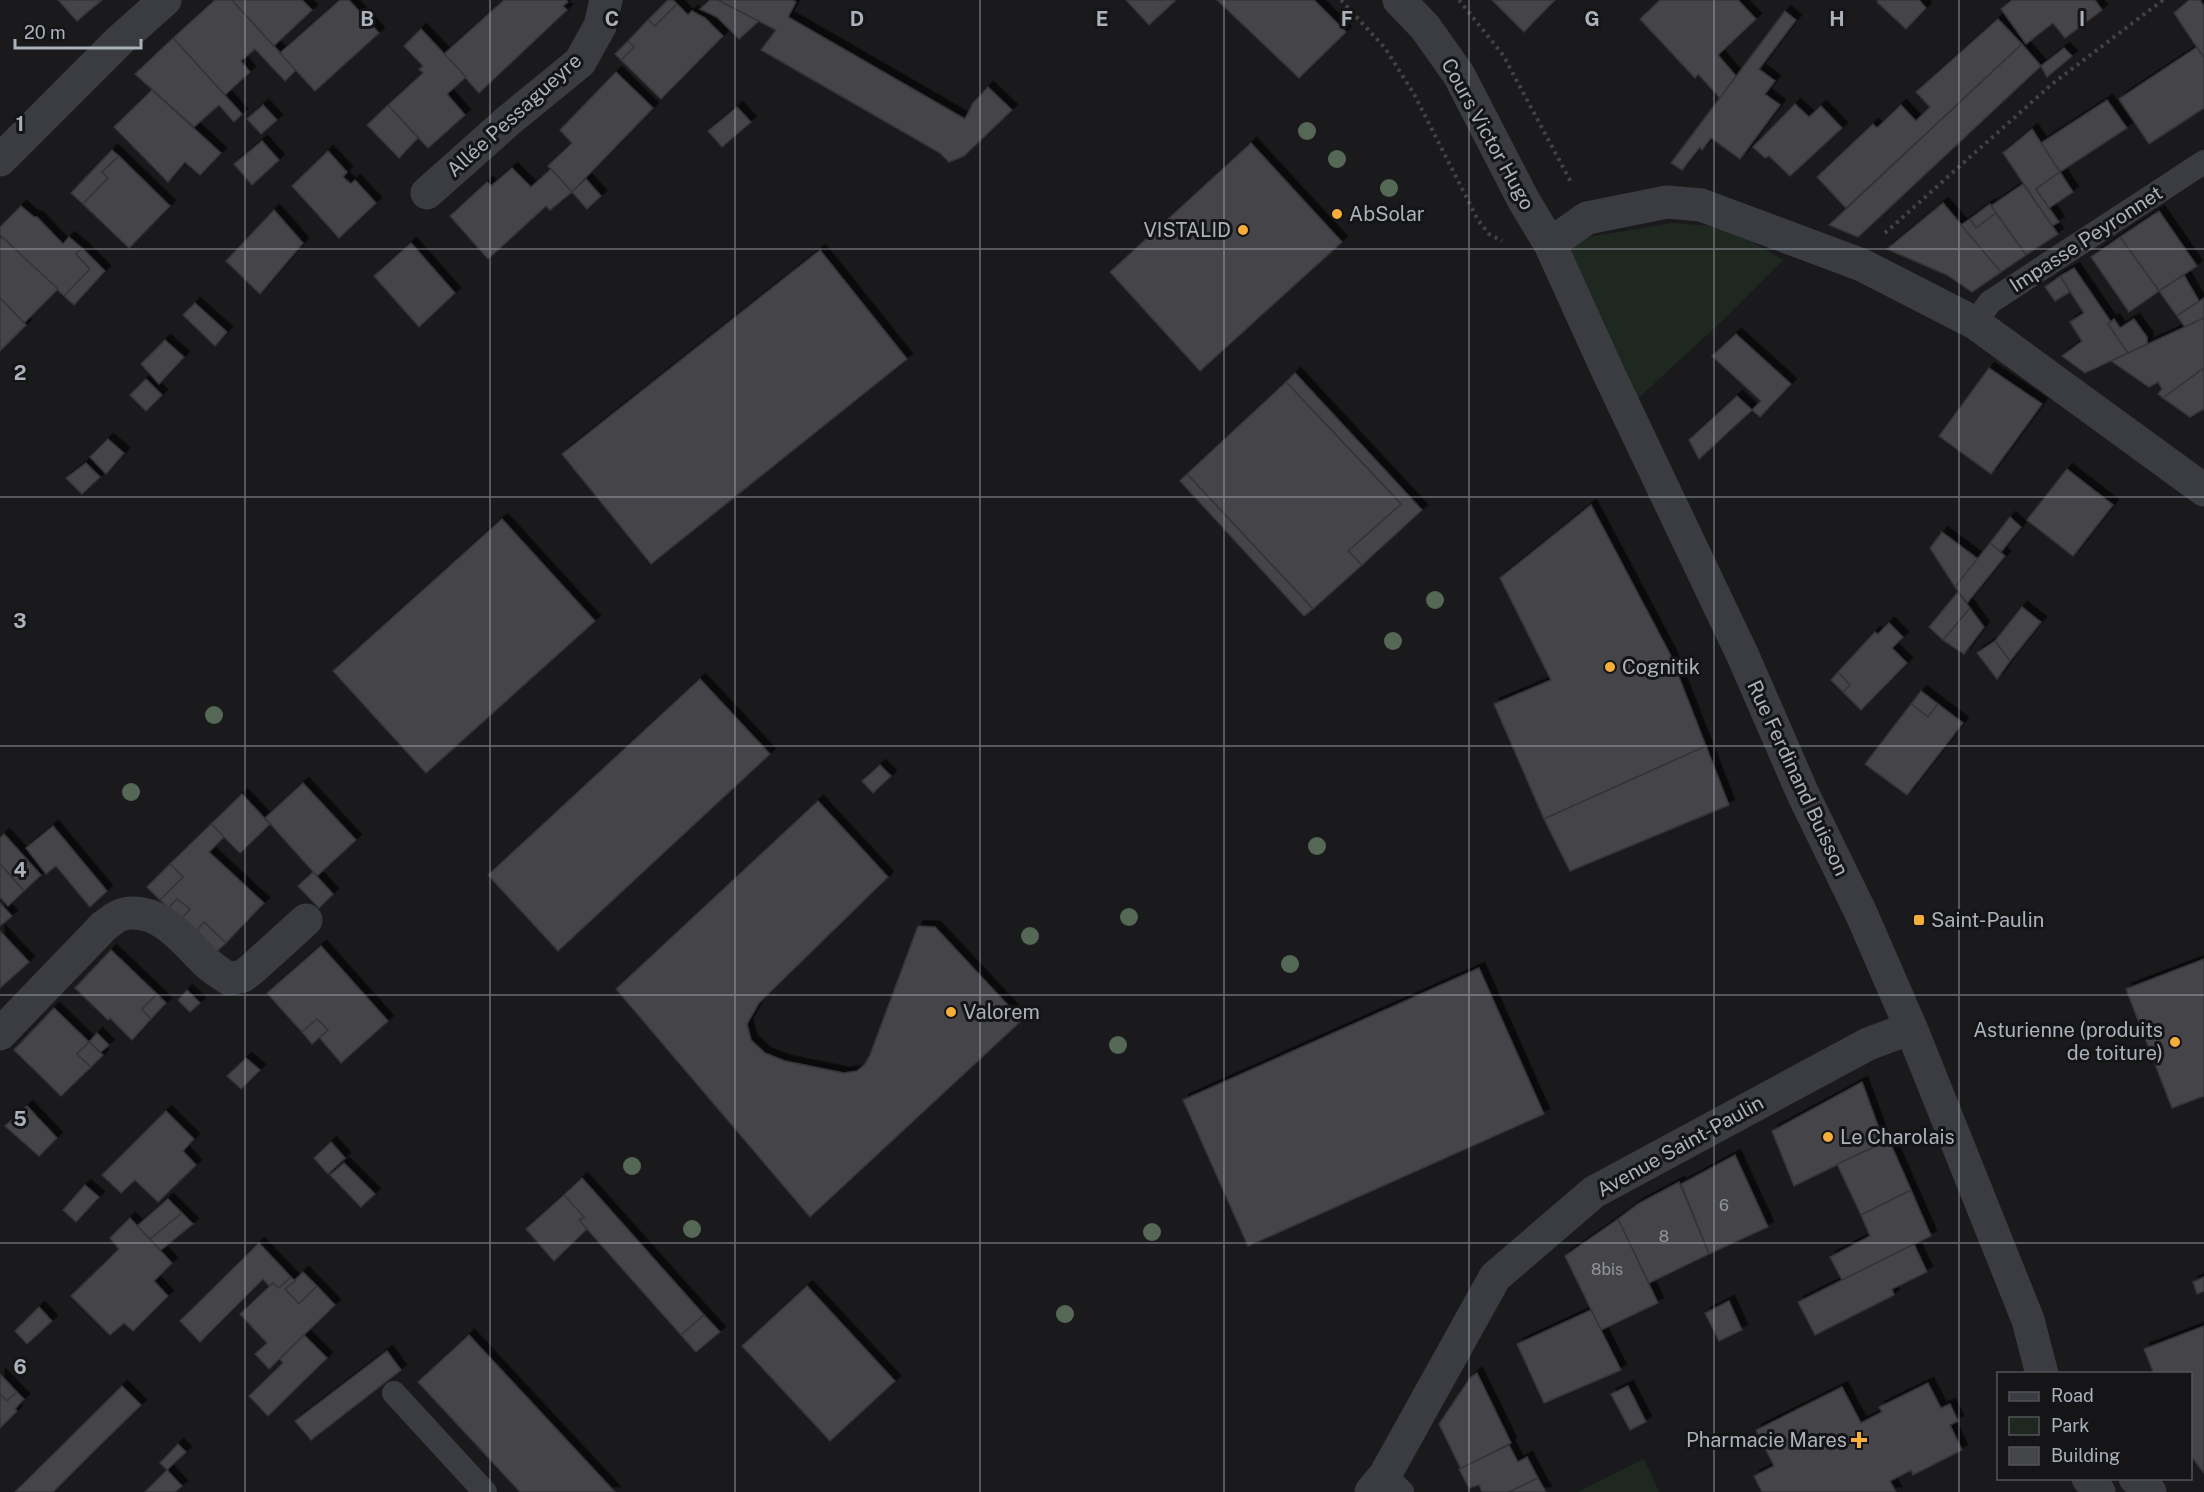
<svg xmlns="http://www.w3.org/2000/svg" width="2204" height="1492" viewBox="0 0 2204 1492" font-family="'Public Sans',sans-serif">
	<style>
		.green { fill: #1f2820 }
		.building { fill: #444549; stroke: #343438; stroke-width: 1.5; filter: url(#shadow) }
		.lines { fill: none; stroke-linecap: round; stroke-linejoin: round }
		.path { stroke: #414348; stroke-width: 4; stroke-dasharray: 3 4.5; stroke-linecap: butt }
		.service { stroke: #3b3c41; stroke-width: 24 }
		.minor { stroke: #3b3c41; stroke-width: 33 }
		.tertiary { stroke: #3b3c41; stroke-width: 33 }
		.tree { fill: #546855 }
		.grid { fill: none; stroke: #acb2bc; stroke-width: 1.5; stroke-opacity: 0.55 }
		.poi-dot { fill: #f5ae39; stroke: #151517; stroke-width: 2 }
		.labels { text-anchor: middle; stroke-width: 6; stroke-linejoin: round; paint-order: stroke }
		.number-label { font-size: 16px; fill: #92979f }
		.street-label { font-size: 20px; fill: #acb2bc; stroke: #151517 }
		.poi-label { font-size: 20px; fill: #acb2bc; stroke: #151517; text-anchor: start }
		.grid-label { font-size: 20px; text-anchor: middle; font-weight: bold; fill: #acb2bc; stroke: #151517; stroke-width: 6; stroke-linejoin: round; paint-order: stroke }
	</style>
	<defs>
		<filter id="shadow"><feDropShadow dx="5.5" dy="-5.5" stdDeviation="0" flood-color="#0009"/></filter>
	</defs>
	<rect width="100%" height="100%" fill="#1a1a1c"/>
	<g class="green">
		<path d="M1673,223L1710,226L1751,241L1783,260L1722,321L1632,404L1560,248L1588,237Z"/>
		<path d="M1644,1459L1659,1492H1578Z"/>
	</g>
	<g class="building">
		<path d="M58,0H102L77,21Z"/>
		<path d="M215,0H232L296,70L285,81L255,49L241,61L250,72L225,95L173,38Z"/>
		<path d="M232,0H302L312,10L274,46Z"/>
		<path d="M340,0H349L379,33L315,91L280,53Z"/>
		<path d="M504,0H566L568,2L563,6L567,10L479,93L444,54Z"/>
		<path d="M668,0H673L677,4L655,26L648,20Z"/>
		<path d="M710,0H718L759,21L739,39L717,17L700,9Z"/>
		<path d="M718,0H792L796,2L788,17L965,119L973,103L988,87L1012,110L964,156L949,162L940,153L761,50L776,30Z"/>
		<path d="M1126,0H1176L1149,25Z"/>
		<path d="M1217,0H1314L1346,32L1299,78Z"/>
		<path d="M1492,0H1555L1524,32Z"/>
		<path d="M1660,0H1738L1756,19L1718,55L1736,76L1720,98L1698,74L1695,78L1640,19Z"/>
		<path d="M1878,0H1919L1926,8L1906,29L1877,2Z"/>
		<path d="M2012,0H2095L2102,10L2065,38L2053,23L2026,44L2001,9Z"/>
		<path d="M2189,0H2200L2204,6V58L2174,13Z"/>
		<path d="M677,4L688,15L692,11L705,18L723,36L661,99L621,60L634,47L628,41L648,20L655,26Z"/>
		<path d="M1785,11L1796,20L1759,69L1775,81L1765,94L1780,105L1740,159L1711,138L1702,150L1700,147L1682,170L1671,163Z"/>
		<path d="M1998,19L2022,44L1846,208L1817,177L1873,124L1877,128L1901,105L1916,121L1930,107L1916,92Z"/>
		<path d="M421,29L466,77L447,94L465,115L428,148L388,105L423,73L419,69L423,66L404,46Z"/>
		<path d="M173,38L242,114L234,122L219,105L194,127L135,74Z"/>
		<path d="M628,41L634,47L621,60L615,54Z"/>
		<path d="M2022,44L2041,66L1858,237L1829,225Z"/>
		<path d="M2197,47L2204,58V108L2149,144L2119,99Z"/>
		<path d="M2064,48L2072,56L2047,77L2041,66Z"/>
		<path d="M616,72L653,108L572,192L548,166L572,143L560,130Z"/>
		<path d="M152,90L221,153L200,175L185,162L168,182L114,127Z"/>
		<path d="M2107,100L2127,128L2060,172L2041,143Z"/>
		<path d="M1795,104L1809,117L1821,106L1842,128L1790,176L1769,156L1765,158L1753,147Z"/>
		<path d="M263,105L277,120L261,134L247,119Z"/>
		<path d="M388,105L418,138L399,158L367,125Z"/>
		<path d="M737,107L751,122L722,147L708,131Z"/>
		<path d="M2032,129L2060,172L2036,189L2059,222L2052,226L2003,153Z"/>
		<path d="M262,141L279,160L252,185L234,164Z"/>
		<path d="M1251,143L1342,242L1200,371L1110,272Z"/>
		<path d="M112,150L119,156L102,172L108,178L83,204L71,193Z"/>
		<path d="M328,151L347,172L343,177L351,184L355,180L376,203L339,238L292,186Z"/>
		<path d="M119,156L170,206L129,248L83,204L108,178L102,172Z"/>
		<path d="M512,168L531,187L551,169L572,192L550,210L546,206L488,259L450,216L487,182L491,186Z"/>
		<path d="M2060,172L2073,192L2049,208L2036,189Z"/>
		<path d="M586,179L601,196L587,209L572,192Z"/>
		<path d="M2023,184L2058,234L2026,255L1991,206Z"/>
		<path d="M1943,203L2001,272L1972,292L1947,275L1887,249Z"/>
		<path d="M1990,204L1996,213L1976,228L1970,219Z"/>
		<path d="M21,206L34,217H37L63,244L69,237L82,248L76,254L90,269L64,296L0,235V227Z"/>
		<path d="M274,210L303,243L260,294L226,261Z"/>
		<path d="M2159,211L2197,266L2159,291L2120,237Z"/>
		<path d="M1996,213L2026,255L2001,272L1961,225L1970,219L1976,228Z"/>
		<path d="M2,237L58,289L24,323L0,298V239Z"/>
		<path d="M2120,237L2159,291L2129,312L2091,257Z"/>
		<path d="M411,243L455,293L419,327L374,276Z"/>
		<path d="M82,248L105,271L74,305L64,296L90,269L76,254Z"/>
		<path d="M820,250L907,359L651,564L562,454Z"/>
		<path d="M2074,268L2111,322L2108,324L2128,353L2085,373L2062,356L2082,341L2070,322L2084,313L2060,276Z"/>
		<path d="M2184,275L2199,301L2177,316L2159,291Z"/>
		<path d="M2060,276L2070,292L2055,301L2045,287Z"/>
		<path d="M0,298L26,325L0,351Z"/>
		<path d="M2204,298V318L2185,327L2177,316Z"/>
		<path d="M195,303L227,332L215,346L183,315Z"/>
		<path d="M2204,318V368L2163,398L2158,394L2162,389L2158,382L2149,387L2111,361Z"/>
		<path d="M2114,319L2120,328L2134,319L2147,337V344L2128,353L2108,324Z"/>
		<path d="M1736,334L1791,384L1760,417L1752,410L1761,401L1712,356Z"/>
		<path d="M165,340L184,357L159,384L141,364Z"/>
		<path d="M1989,368L2042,404L1991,474L1939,436Z"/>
		<path d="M2204,368V409L2190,417L2163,398Z"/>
		<path d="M1295,373L1422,510L1362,565L1348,551L1401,504L1286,382Z"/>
		<path d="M146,379L162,395L146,411L130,395Z"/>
		<path d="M1286,382L1401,504L1348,551L1362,565L1313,609L1187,474Z"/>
		<path d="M1737,396L1752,410L1699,459L1689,440Z"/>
		<path d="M108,439L124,453L106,474L90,457Z"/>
		<path d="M86,463L100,477L82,494L66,478Z"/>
		<path d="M2067,469L2113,505L2073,556L2027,520Z"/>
		<path d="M1187,474L1313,609L1304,616L1180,481Z"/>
		<path d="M1591,505L1670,654L1706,746L1544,819L1494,704L1551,680L1500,578Z"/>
		<path d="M2010,517L2021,527L2001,552L1990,543Z"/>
		<path d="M502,519L595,621L426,773L333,671Z"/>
		<path d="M1942,532L1978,559L1955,587L1930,548Z"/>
		<path d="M1990,543L2005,556L1967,603L1955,587Z"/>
		<path d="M1958,592L1970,608L1943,640L1929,627Z"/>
		<path d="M2022,607L2041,622L2010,661L1995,641Z"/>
		<path d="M1970,608L1984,627L1964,654L1943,640Z"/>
		<path d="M1889,623L1903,637L1892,648L1907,663L1861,710L1843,692L1850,685L1838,672L1875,632L1878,634Z"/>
		<path d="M1995,641L2010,661L1997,679L1977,653Z"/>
		<path d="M1838,672L1850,685L1843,692L1831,680Z"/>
		<path d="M700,679L770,754L558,951L488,875Z"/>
		<path d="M1921,691L1938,704L1928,717L1911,704Z"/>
		<path d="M1911,704L1928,717L1938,704L1963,723L1907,795L1865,764Z"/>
		<path d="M1706,746L1729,805L1570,871L1544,819Z"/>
		<path d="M880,765L891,776L873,793L862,781Z"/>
		<path d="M303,783L356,840L317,876L265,818Z"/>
		<path d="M242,794L270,824L240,853L211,824Z"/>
		<path d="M818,801L888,877L759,1003L747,1024L751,1040L765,1053L785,1061L844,1073L857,1071L865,1064L870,1055L918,926L935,927L1022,1020L810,1217L616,989Z"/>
		<path d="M211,824L224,837L209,852L264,903L226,943L204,922L195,933L181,919L190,909L177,899L169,908L160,900L183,877L170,864Z"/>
		<path d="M53,826L107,891L90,907L56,866L46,874L26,848Z"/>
		<path d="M4,834L41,875L24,891L0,864V838Z"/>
		<path d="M0,864L24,891L8,906L0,897Z"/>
		<path d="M170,864L183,877L160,900L147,887Z"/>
		<path d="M313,872L333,894L319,908L298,886Z"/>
		<path d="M177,899L190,909L181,919L169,908Z"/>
		<path d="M0,903L12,916L0,926Z"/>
		<path d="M204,922L226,943L215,953L195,933Z"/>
		<path d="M0,931L29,962L0,988Z"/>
		<path d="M321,946L388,1021L341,1063L319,1037L328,1030L317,1019L302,1032L267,993Z"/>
		<path d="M111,950L157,994L142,1009L151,1019L132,1040L110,1018L108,1020L75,988Z"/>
		<path d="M2204,959V1096L2172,1108L2126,989Z"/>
		<path d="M1479,968L1544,1114L1248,1246L1183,1100Z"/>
		<path d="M187,990L200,1003L190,1012L178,1000Z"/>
		<path d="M157,994L166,1003L151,1019L142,1009Z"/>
		<path d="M54,1008L89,1042L77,1054L91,1067L61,1096L14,1050Z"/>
		<path d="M317,1019L328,1030L312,1044L302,1032Z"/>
		<path d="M97,1033L109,1045L100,1053L89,1042Z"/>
		<path d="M89,1042L103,1055L91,1067L77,1054Z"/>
		<path d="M246,1058L260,1070L241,1089L227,1076Z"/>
		<path d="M1862,1082L1884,1142L1794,1186L1772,1131Z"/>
		<path d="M27,1106L57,1138L39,1156L5,1126Z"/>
		<path d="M166,1111L194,1139L183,1151L196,1165L158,1202L135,1180L121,1193L102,1175Z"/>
		<path d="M1889,1140L1911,1190L1861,1215L1837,1164Z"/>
		<path d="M331,1142L345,1158L328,1174L314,1158Z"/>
		<path d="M1735,1155L1768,1227L1709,1254L1681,1184Z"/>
		<path d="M344,1163L375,1194L361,1207L330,1175Z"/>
		<path d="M582,1178L704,1315L681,1335L579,1220L584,1217L564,1195Z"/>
		<path d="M1679,1182L1709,1254L1649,1283L1618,1219L1638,1204Z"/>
		<path d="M85,1185L99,1197L76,1222L63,1210Z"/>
		<path d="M1911,1190L1931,1236L1842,1280L1830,1257L1870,1236L1861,1215Z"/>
		<path d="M564,1195L584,1217L579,1220L587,1229L554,1261L526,1229Z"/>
		<path d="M168,1199L182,1213L150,1239L137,1226Z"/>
		<path d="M182,1213L193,1224L161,1250L150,1239Z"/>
		<path d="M130,1218L172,1263L154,1281L168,1296L133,1331L124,1323L110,1335L71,1296L119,1249L110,1238Z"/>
		<path d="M1618,1219L1658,1303L1601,1330L1565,1256Z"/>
		<path d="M259,1243L291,1277L279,1288L273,1283L269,1286L263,1279L200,1342L180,1321Z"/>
		<path d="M1914,1244L1927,1272L1892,1289L1894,1295L1815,1335L1798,1302Z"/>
		<path d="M303,1272L317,1286L299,1304L285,1289Z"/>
		<path d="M291,1277L295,1281L285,1289L299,1304L317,1286L335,1305L269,1369L255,1354L267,1343L240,1314L273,1283L279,1288Z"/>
		<path d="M2204,1277V1291L2197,1294L2193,1282Z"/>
		<path d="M807,1286L895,1381L830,1441L742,1346Z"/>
		<path d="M1729,1301L1742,1330L1719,1341L1705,1313Z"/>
		<path d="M39,1307L52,1321L27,1344L15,1331Z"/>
		<path d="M1591,1310L1621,1370L1544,1403L1517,1344Z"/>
		<path d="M704,1315L720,1332L696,1352L681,1335Z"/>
		<path d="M2204,1326V1473L2190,1455V1374H2154L2144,1349Z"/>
		<path d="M304,1335L327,1358L268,1416L249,1396L283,1363L280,1359Z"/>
		<path d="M469,1335L615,1492H520L418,1382Z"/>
		<path d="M387,1351L401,1370L311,1440L295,1421Z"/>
		<path d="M1477,1373L1511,1443L1461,1469L1439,1424L1470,1378Z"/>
		<path d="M0,1374L17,1392L7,1401L0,1394Z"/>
		<path d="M1928,1383L1941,1408L1950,1404L1958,1421L1950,1425L1962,1450L1913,1475L1911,1470L1890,1481L1896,1492H1762L1754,1476L1774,1466L1756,1430L1842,1387L1861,1423L1882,1412L1879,1407Z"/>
		<path d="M122,1386L141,1405L90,1455L53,1492H15Z"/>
		<path d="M1628,1386L1646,1422L1630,1430L1611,1394Z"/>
		<path d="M17,1392L24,1399L15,1409L17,1411L0,1428V1394L7,1401Z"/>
		<path d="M178,1444L186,1452L167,1470L160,1463Z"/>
		<path d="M1509,1445L1518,1462L1527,1457L1538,1478L1509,1492H1482L1479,1485L1469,1488L1459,1469Z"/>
		<path d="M167,1470L182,1486L175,1492H145Z"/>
		<path d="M1538,1478L1546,1492H1509Z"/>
	</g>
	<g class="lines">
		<g class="path">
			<path d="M1341,0L1385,48L1414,94L1478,220L1489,234L1502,241"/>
			<path d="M1459,0L1503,55L1572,184"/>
			<path d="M1885,233L2052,84L2163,0"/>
		</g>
		<g class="service">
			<path d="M1975,323L1990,302L2204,162"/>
			<path d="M394,1393L485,1492"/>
			<path d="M1385,1475L1402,1492"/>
		</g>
		<g class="minor">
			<path d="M427,193L509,120L580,62L600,26L606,0"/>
			<path d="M1550,244L1587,218L1667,202L1701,205L1862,265L1975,323L2204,490"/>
			<path d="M0,1034L104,926C110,922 117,915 124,914C160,907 184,941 206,962C213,969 222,974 229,979L243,976L252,969L306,920"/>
			<path d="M1371,1492L1385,1475L1495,1277L1594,1192L1868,1044L1911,1028"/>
		</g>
		<g class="tertiary">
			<path d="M1399,0L1425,27L1459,75L1524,201L1550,244L1608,372L1743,656L1803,794L1861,913L1911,1028L2028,1320L2042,1374"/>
			<path d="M0,160L119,41L165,0"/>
			<path d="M2088,1478L2099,1492"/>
			<path d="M2135,1478L2150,1492"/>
		</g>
	</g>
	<g class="tree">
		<circle cx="1307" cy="131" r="9"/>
		<circle cx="1337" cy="159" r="9"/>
		<circle cx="1389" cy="188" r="9"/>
		<circle cx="1435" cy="600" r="9"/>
		<circle cx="1393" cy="641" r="9"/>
		<circle cx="214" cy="715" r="9"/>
		<circle cx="131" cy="792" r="9"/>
		<circle cx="1317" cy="846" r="9"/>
		<circle cx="1129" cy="917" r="9"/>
		<circle cx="1030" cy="936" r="9"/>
		<circle cx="1290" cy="964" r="9"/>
		<circle cx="1118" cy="1045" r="9"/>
		<circle cx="632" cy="1166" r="9"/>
		<circle cx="692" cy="1229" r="9"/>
		<circle cx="1152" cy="1232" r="9"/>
		<circle cx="1065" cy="1314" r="9"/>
	</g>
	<path class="grid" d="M245,0V1492M490,0V1492M735,0V1492M980,0V1492M1224,0V1492M1469,0V1492M1714,0V1492M1959,0V1492M0,249H2204M0,497H2204M0,746H2204M0,995H2204M0,1243H2204"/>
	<g class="poi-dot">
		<circle cx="1337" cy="214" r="6"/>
		<circle cx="1243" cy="230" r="6"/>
		<circle cx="1610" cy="667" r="6"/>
		<rect x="1913" y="914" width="12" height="12" rx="3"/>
		<circle cx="951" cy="1012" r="6"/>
		<circle cx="2175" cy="1042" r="6"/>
		<circle cx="1828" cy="1137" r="6"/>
		<path d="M1856 1431h6v6h6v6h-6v6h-6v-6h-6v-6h6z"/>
	</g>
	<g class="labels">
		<g class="number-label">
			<text x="1724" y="1211">6</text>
			<text x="1664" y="1242">8</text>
			<text x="1607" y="1275">8bis</text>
		</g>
		<g class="street-label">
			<text transform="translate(514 115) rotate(-42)" y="7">Allée Pessagueyre</text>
			<text transform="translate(1488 134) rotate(61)" y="7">Cours Victor Hugo</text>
			<text transform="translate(2086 239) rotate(-33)" y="7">Impasse Peyronnet</text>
			<text transform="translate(1798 778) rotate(65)" y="7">Rue Ferdinand Buisson</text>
			<text transform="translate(1680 1146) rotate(-29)" y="7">Avenue Saint-Paulin</text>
		</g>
		<g class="poi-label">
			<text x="1349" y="221">AbSolar</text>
			<text x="1231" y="237" text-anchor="end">VISTALID</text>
			<text x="1622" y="674">Cognitik</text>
			<text x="1931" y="927">Saint-Paulin</text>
			<text x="963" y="1019">Valorem</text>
			<text x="2163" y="1037" text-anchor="end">Asturienne (produits<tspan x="2163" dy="23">de toiture)</tspan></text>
			<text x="1840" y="1144">Le Charolais</text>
			<text x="1847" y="1447" text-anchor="end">Pharmacie Mares</text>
		</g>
	</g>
	<g class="grid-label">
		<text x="367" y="26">B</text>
		<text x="612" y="26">C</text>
		<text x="857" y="26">D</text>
		<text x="1102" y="26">E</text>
		<text x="1347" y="26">F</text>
		<text x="1592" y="26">G</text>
		<text x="1837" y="26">H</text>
		<text x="2082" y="26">I</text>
		<text x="20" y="131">1</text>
		<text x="20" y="380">2</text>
		<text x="20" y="628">3</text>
		<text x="20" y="877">4</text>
		<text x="20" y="1126">5</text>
		<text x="20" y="1374">6</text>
	</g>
	<rect x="1997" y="1372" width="195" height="108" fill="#151517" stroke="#515459" stroke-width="1.5"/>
	<rect x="2009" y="1392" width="30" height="9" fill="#3b3c41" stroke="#515459" stroke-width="1.5"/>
	<text x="2051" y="1402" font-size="18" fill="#acb2bc">Road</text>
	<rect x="2009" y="1417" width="30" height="18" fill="#1f2820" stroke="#515459" stroke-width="1.5"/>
	<text x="2051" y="1432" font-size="18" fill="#acb2bc">Park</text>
	<rect x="2009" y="1447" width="30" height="18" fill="#444549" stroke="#515459" stroke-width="1.5"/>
	<text x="2051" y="1462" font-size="18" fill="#acb2bc">Building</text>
	<path d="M15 39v9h126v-9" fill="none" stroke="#acb2bc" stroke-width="3"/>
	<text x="24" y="39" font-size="18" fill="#acb2bc" stroke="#151517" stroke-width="4.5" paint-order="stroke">20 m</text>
</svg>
